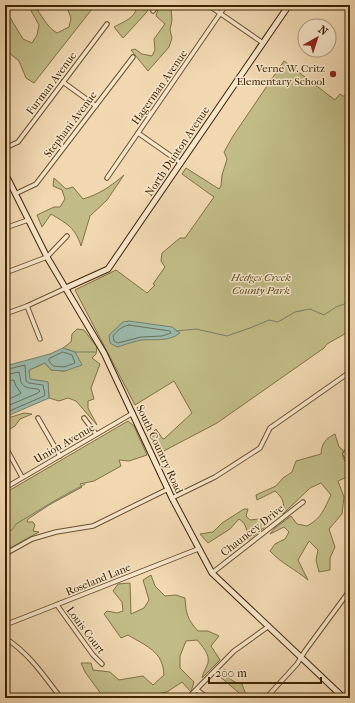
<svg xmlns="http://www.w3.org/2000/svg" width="355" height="703" viewBox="0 0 355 703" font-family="'IM FELL French Canon',serif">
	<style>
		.green { fill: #c1bc87; stroke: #807045 }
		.water { fill: #9bbaad; stroke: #767e69 }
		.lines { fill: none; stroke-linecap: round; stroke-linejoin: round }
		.shore { stroke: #6c6f58; stroke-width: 1 }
		.stream { stroke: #767e69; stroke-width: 1 }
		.street-casing { stroke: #6b512e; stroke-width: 5.5 }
		.secondary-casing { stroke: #3e2403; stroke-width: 7 }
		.street { stroke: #f6e6cc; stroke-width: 3.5 }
		.secondary { stroke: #f6e6cc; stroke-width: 5 }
		.poi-dot { fill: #8f2418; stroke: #f6e6cc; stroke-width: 1.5 }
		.labels { text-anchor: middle; stroke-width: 3; stroke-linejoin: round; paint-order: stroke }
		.poi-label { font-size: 11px; fill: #3e2403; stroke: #f6e6cc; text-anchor: end }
		.street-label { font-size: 11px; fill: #3e2403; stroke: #f6e6cc }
		.park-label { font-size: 11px; font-style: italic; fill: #5f4a24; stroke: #f6e6cc }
	</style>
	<rect width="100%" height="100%" fill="#f1d8b1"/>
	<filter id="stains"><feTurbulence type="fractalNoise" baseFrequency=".005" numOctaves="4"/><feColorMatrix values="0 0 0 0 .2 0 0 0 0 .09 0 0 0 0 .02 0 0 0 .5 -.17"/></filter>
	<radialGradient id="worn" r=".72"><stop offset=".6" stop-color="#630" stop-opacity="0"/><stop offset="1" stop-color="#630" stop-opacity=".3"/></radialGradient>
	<g class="green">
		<path d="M27,5H33C43,15 45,26 57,33L69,27L71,18L66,5H89L92,9L34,83L26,78L19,61L8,52L5,45V11L11,19L23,39L32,43L37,35L39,25L29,7Z"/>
		<path d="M136,5H151L146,13L123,38L114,27C123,22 138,17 136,5Z"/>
		<path d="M159,5H173L171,8L172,20L170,30L172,38L169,47L148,71L131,50L135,49L142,54L152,56L155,50L154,39L165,24L156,16Z"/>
		<path d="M284,61L335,100L340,94L343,96H350V331L327,344L324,348L217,423L158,454L155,447L156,446L153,438V432L156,429L162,438L164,439L192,413L174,381L135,405L75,290L116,270L147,293L155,285L153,284L165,267L161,261L162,253L180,238H185L214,197L182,174L186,168L219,189L221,186L222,175L227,159L224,152L233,136Z"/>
		<path d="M124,175L107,200L90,216L81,246C75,227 67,224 51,214L42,227L37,215L54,207H60L65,199L62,190L53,186L54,178L66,189L73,187L83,199C100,194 111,186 124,175Z"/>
		<path d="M77,329L84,330L97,347L96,354L92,358L100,364L91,388L94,399L88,401V408L97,425L76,401L68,398L59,401L49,398L48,382L29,379V370L45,363L51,370L65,371L75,352L63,348L71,342L72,334Z"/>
		<path d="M24,413L32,414L20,419L15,426L5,432V419Z"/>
		<path d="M128,421L134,426L147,455L129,461L119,460L121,466L94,481L80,484L82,487L49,505L28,519L27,522H33L35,525L33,531L39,532L5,551V493Z"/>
		<path d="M335,434L339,447L343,450V458L350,469V474L349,476L338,481L344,497L342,514L329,529L335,547L330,558V570L319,572L316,560L318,550L309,541L298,560L308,580C295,569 282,564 270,551L275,544L285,539L289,532L284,527L270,534L275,528L291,516L297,524L307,526C322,518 324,509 331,495L321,483L310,488L283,514C285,503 283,498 275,491L257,500L256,495L276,486L283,478L292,472L296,461L321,454C322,443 325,439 335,434Z"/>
		<path d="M244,509H248L246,516L250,520L259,519L265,527L248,540C247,531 247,524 239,519L230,529L208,543L200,534L213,532L222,523Z"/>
		<path d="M151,575L155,586L165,596L176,595L185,598C186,613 187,619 198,631H208L219,636L211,646L220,660L202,678C203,672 206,669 208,663C210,654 202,646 197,640L186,641L180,656V668L194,682L191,692L182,682L167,692L161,693L152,698H104L85,672L81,663H91L93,670L110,672L119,680L143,676L153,685L164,675C163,651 146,646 128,635L121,638L104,614L107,611L117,613L123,611L122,602L113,591L118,584L130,583L131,614L144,608L149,600L143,580Z"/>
		<path d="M225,669C227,679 233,682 242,684L245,692L250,698H242L238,692L218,675Z"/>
	</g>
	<g class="water">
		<path d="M129,321L172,327L180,333C168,342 156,339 142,340C134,341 125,345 117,347L110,343L109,335L123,322Z"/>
		<path d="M63,348L75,352L82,365L65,371L51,370L45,363L29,370L30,379L48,382L49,398L5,417V366L50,354Z"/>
	</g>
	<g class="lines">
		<g class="shore">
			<path d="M129,325L170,331L171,333L162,336L141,337L118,343L114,341L113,336C117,331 122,326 129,325Z"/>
			<path d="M63,352L72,355L75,363L64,367L53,366L49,361V359Z"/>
			<path d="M5,370L25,365L26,381L29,383L43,385L45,395L44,396L5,413"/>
			<path d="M5,375L19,372C20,375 20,378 21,382C24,389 32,388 38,389L40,391L38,393L5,407"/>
			<path d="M5,381L14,380L16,386L21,393L20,394L5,401"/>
		</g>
		<g class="stream">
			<path d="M176,331L196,329L227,336L250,328L269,320L278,322L295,312L310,309L324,315L336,307L350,302"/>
			<path d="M75,352H95"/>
			<path d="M5,532L12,530L16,524L54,501L85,484"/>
		</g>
		<defs>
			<g id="street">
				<path d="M208,5L263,43"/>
				<path d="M153,11L157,5"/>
				<path d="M63,82L96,106"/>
				<path d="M138,133L181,163"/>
				<path d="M5,148L18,142L107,24"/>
				<path d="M107,178L226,5"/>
				<path d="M15,194L36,184L133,57"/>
				<path d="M5,228L28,220"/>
				<path d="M5,273L47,257L67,236"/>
				<path d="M27,306L40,339"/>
				<path d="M5,314L27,306L66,288"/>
				<path d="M38,418L60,456"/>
				<path d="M84,418L96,434"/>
				<path d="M5,446L22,477"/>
				<path d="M350,446L345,454L350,463"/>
				<path d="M5,488L133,413"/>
				<path d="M172,498L215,477L260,448L270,428L350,372"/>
				<path d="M5,554L32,539L56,532L93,526L168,489"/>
				<path d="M212,573L303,502"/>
				<path d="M57,605L93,655L102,664"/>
				<path d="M5,625L198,549"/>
				<path d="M5,638C29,653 44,676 61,698"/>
				<path d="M197,690L208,698"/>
				<path d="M188,698L234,651L269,626"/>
				<path d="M266,698L297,664L305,651L350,590"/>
			</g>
			<g id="secondary">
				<path d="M5,173L47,257L104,353L172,498L212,573L344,698"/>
				<path d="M66,288L108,269L289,5"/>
			</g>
		</defs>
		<use href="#street" class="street-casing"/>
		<use href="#secondary" class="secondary-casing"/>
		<use href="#street" class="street"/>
		<use href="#secondary" class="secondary"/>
	</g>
	<circle class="poi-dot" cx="333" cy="74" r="4"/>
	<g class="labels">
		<g class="poi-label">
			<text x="325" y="72">Verne W. Critz<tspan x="325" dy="13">Elementary School</tspan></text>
		</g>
		<g class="street-label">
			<text transform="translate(51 83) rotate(-53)" y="4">Furman Avenue</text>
			<text transform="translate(159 87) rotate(-55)" y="4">Hagerman Avenue</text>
			<text transform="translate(70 124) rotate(-53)" y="4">Stephani Avenue</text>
			<text transform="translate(177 151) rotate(-56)" y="4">North Dunton Avenue</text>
			<text transform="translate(64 443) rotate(-30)" y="4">Union Avenue</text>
			<text transform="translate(160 449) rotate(65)" y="4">South Country Road</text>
			<text transform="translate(252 530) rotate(-38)" y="4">Chauncey Drive</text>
			<text transform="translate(98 579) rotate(-22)" y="4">Roseland Lane</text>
			<text transform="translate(86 630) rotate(53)" y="4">Louis Court</text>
		</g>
		<g class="park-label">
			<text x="261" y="281">Hedges Creek<tspan x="261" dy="13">County Park</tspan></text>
		</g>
	</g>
	<rect width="355" height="703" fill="none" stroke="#f1d8b1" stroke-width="20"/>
	<rect x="6" y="6" width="343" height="691" fill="none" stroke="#3e2403" stroke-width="2"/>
	<rect x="10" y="10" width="335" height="683" fill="none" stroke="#3e2403"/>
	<g transform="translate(317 38) rotate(39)"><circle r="19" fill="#f6e6cc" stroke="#ac987c"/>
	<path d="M0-3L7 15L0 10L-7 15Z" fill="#8f2418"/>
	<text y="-6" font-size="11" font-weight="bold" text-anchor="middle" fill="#3e2403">N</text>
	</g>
	<path d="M209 677v6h112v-6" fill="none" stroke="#3e2403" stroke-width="2"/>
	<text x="215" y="677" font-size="12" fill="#3e2403" stroke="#f6e6cc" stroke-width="3" paint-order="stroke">200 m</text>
	<rect width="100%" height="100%" filter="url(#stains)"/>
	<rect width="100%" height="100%" fill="url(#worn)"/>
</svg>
